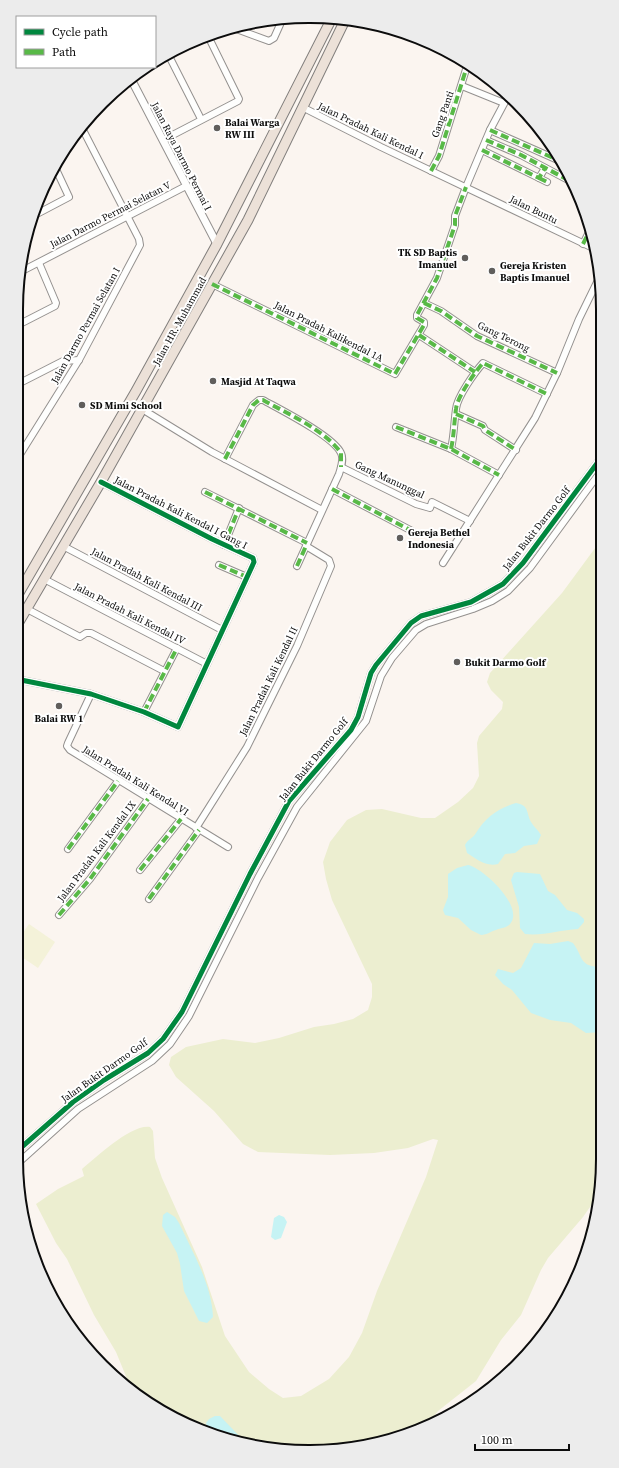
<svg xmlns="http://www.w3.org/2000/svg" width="619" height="1468" viewBox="0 0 619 1468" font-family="'Source Serif 4',serif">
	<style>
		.green { fill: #eceed0 }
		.pitch { fill: #f4f2d9 }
		.water { fill: #c6f3f4 }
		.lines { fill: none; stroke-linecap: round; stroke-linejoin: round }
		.minor-casing { stroke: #94918f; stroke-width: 8 }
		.tertiary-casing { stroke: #94918f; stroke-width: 9 }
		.primary-casing { stroke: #817e7c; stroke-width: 11 }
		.minor { stroke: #fefefd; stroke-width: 6 }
		.tertiary { stroke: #fefefd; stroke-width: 7 }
		.primary { stroke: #ece1d8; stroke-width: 9 }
		.quiet { stroke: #58b947; stroke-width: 4; stroke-dasharray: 8 4; stroke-linecap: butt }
		.cycleway-casing { stroke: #fff; stroke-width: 8 }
		.cycleway { stroke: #00873e; stroke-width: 5 }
		.poi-dot { fill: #605e5c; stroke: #fff; stroke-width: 1.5 }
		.labels { text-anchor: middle; stroke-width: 4; stroke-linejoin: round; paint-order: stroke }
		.street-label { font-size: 10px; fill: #0c0c0c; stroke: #fff }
		.poi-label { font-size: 10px; font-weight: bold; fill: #0c0c0c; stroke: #fff; text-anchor: start }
		.rim { fill: none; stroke: #0c0c0c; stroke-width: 2 }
	</style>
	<rect width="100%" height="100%" fill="#fbf5f0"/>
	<path class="green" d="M601,540L603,1159L597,1197L583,1217L548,1258L541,1270L521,1315L501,1340L476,1381L438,1411L426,1426L404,1436L348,1449L252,1446L163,1413L130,1386L116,1352L94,1315L67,1259L56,1243L36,1204L58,1189L84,1176L82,1169C97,1157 131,1124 150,1127L153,1131L155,1158L162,1178L202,1267L225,1336L249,1372L269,1389L283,1398L301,1396L329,1379L349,1357L362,1333L377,1291L426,1177L438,1140L433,1139L408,1148L374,1153L330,1155L258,1152L243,1144L214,1111L176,1077L169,1065L171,1057L186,1047L223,1039L255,1043L279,1038L314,1027L334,1024L353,1019L368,1010L372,997V984L332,900L326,879L323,862L330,842L347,820L366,810L382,809L421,818H435L458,802L473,788L479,776L477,743L479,736L502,709L503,702L491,690L487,682L490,673L562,593Z"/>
	<path class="pitch" d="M29,924L55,942L38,968L16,953V943Z"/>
	<g class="water">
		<path d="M516,803C529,805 526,812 531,822C534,827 538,830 541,835L537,844L524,846L515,853L505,854L498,864C485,867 477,859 467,853L465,845C468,839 473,838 476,833C485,818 498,808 516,803Z"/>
		<path d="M468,865C483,868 525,907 510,924C507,928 500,928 496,930C491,931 487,935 481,935L471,930L458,918L445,915L443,910L448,897V874L457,868Z"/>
		<path d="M517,872L540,874L548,891L555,895L567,910L577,913L584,919V922L578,929C560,930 543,936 525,934L520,928L519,907L511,880L514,873Z"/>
		<path d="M568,941L573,943C584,958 579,967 602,967L603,1032L586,1033L571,1023L550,1020L531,1013L512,990L503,984L495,975L498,969L513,973L521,968L534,943L550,944Z"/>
		<path d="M167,1212L175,1217L179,1223C192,1251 212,1285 213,1317L207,1323L199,1321L184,1291L180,1264L177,1253L162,1226L163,1215Z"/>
		<path d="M279,1215L284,1217L287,1222L281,1238L275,1240L271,1237L274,1218Z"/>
		<path d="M215,1416H220L247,1444L208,1430L206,1423L209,1419Z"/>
	</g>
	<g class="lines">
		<defs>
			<g id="minor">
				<path d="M231,27L269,41L274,38L283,18"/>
				<path d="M168,54L201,119"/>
				<path d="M462,86L504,103"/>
				<path d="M302,107L381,147L595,249"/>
				<path d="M490,130L560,161"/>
				<path d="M163,140L238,101L239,99L208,36"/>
				<path d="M486,140L521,155L572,182"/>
				<path d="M482,150L539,178L545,168"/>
				<path d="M431,171L439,156L468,63"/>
				<path d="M539,178L547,182"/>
				<path d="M31,217L69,197L54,165"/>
				<path d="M583,244L590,230"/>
				<path d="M22,271L186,186"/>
				<path d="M212,284L395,374L424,325V322L417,318V315L437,278L455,225V216L466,187L490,130L507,98"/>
				<path d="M424,303L441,311L477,336L557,373"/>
				<path d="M16,326L55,306L56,303L39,263"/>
				<path d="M419,335L475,372"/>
				<path d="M16,385L63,361L79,360"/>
				<path d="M142,409L212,452L322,510"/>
				<path d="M456,414L483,426L485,430L516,450"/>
				<path d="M396,427L451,449L499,475"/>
				<path d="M451,449C454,436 454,423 456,409C457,397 475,372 483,363L547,394"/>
				<path d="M225,459L253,405L259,400H263C281,410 333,436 341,453C344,459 341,468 339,474L297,566"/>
				<path d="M16,461L79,360L140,245L139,239L81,126"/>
				<path d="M341,467L416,504L430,508L432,502L470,521"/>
				<path d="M332,489L412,531"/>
				<path d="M205,492L307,543"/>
				<path d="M224,545L239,508"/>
				<path d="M63,546L222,630"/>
				<path d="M443,563L535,418L557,373L579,319L600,276"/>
				<path d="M219,565L247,577"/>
				<path d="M44,579L207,664"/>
				<path d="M27,609L80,637L86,633H91L164,671"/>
				<path d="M16,679L91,694L144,712L178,727L254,562L253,558L212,539L101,482"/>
				<path d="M91,694L68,743L67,746L70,750L228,847"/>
				<path d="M144,712L177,648"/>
				<path d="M196,828L247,747L297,646L331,566L329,560L306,546"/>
				<path d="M68,849L118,781"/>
				<path d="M140,870L181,819"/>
				<path d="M149,899L199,830"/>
				<path d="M59,915L90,879L148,799"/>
				<path d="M16,1152L73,1102L104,1080L148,1053L163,1039L182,1012L250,874L289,801L351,730L358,717L371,673L376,665L411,623L421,616L471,602L503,584L523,563L601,458"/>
				<path d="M17,1164L78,1109L152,1061L170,1044L189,1016L258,878L297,807L366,721L381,676L392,658L416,630L426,624L473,609L492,601L508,591L530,568L601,471"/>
			</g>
			<path id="tertiary" d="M130,77L217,244"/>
			<g id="primary">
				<path d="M16,598L136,391L217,244L332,18"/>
				<path d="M16,627L101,482L248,220L346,18"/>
			</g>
		</defs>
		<use href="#minor" class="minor-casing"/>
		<use href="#tertiary" class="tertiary-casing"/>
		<use href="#primary" class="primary-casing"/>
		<use href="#minor" class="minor"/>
		<use href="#tertiary" class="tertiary"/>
		<use href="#primary" class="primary"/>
		<g class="quiet">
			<path d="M490,130L560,161"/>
			<path d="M486,140L521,155L572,182"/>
			<path d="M482,150L539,178L545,168"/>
			<path d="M431,171L439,156L468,63"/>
			<path d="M539,178L547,182"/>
			<path d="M583,244L590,230"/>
			<path d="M212,284L395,374L424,325V322L417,318V315L437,278L455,225V216L466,187"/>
			<path d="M424,303L441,311L477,336L557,373"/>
			<path d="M419,335L475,372"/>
			<path d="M456,414L483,426L485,430L516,450"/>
			<path d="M396,427L451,449L499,475"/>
			<path d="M451,449C454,436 454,423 456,409C457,397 475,372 483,363L547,394"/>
			<path d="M225,459L253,405L259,400H263C288,414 325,430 341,453V467"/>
			<path d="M332,489L412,531"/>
			<path d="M205,492L307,543"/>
			<path d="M224,545L239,508"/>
			<path d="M219,565L247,577"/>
			<path d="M297,566L306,546"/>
			<path d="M144,712L177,648"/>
			<path d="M68,849L118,781"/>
			<path d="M140,870L181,819"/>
			<path d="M149,899L199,830"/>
			<path d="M59,915L90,879L148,799"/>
		</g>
		<defs>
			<g id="cycleway">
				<path d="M16,679L91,694L144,712L178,727L254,562L253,558L212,539L101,482"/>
				<path d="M16,1152L73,1102L104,1080L148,1053L163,1039L182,1012L250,874L289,801L351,730L358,717L371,673L376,665L411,623L421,616L471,602L503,584L523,563L601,458"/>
			</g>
		</defs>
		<use href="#cycleway" class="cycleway-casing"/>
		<use href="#cycleway" class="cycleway"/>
	</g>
	<g class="poi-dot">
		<circle cx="217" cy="128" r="4"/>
		<circle cx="465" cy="258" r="4"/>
		<circle cx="492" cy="271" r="4"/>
		<circle cx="213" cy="381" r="4"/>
		<circle cx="82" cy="405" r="4"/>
		<circle cx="400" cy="538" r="4"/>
		<circle cx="457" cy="662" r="4"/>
		<circle cx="59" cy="706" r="4"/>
	</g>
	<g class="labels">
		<g class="street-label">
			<text transform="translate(442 114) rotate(-71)" y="4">Gang Panti</text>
			<text transform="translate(371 130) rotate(26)" y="4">Jalan Pradah Kali Kendal I</text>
			<text transform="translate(182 156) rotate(63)" y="4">Jalan Raya Darmo Permai I</text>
			<text transform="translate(534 209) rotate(26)" y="4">Jalan Buntu</text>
			<text transform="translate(110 214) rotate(-27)" y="4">Jalan Darmo Permai Selatan V</text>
			<text transform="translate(179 321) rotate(-61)" y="4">Jalan HR. Muhammad</text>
			<text transform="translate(85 325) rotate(-61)" y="4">Jalan Darmo Permai Selatan I</text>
			<text transform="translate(329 331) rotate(27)" y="4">Jalan Pradah Kalikendal 1A</text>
			<text transform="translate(504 336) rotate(26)" y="4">Gang Terong</text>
			<text transform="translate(390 479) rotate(25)" y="4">Gang Manunggal</text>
			<text transform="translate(181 512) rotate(27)" y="4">Jalan Pradah Kali Kendal I Gang I</text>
			<text transform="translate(536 528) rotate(-52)" y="4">Jalan Bukit Darmo Golf</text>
			<text transform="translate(147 579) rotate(28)" y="4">Jalan Pradah Kali Kendal III</text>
			<text transform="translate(130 613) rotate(27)" y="4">Jalan Pradah Kali Kendal IV</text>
			<text transform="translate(268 681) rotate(-64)" y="4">Jalan Pradah Kali Kendal II</text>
			<text transform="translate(313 759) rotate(-51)" y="4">Jalan Bukit Darmo Golf</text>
			<text transform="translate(136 780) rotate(32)" y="4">Jalan Pradah Kali Kendal VI</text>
			<text transform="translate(96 851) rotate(-53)" y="4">Jalan Pradah Kali Kendal IX</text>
			<text transform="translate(104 1070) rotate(-35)" y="4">Jalan Bukit Darmo Golf</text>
		</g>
		<g class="poi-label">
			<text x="225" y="126">Balai Warga<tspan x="225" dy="12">RW III</tspan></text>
			<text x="457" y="256" text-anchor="end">TK SD Baptis<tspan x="457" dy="12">Imanuel</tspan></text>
			<text x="500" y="269">Gereja Kristen<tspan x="500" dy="12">Baptis Imanuel</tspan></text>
			<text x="221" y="385">Masjid At Taqwa</text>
			<text x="90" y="409">SD Mimi School</text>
			<text x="408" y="536">Gereja Bethel<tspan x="408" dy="12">Indonesia</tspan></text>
			<text x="465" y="666">Bukit Darmo Golf</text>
			<text x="59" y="722" text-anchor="middle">Balai RW 1</text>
		</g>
	</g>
	<path d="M0 0H619V1468H0ZM309 23H310A286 286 0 0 1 596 309V1159A286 286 0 0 1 310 1445H309A286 286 0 0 1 23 1159V309A286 286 0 0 1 309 23Z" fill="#ececec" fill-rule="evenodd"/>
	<path class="rim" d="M309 23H310A286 286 0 0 1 596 309V1159A286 286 0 0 1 310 1445H309A286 286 0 0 1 23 1159V309A286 286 0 0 1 309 23Z"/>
	<rect x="16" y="16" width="140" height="52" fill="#ffffff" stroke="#9e9e9e"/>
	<rect x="24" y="29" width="20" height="6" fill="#00873e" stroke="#9e9e9e"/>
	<text x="52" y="36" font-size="12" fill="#0c0c0c">Cycle path</text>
	<rect x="24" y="49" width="20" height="6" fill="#58b947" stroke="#9e9e9e"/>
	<text x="52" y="56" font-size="12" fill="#0c0c0c">Path</text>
	<path d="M475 1444v6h94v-6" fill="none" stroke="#0c0c0c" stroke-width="2"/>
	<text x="481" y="1444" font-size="12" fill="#0c0c0c" stroke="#ffffff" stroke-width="3" paint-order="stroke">100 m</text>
</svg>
